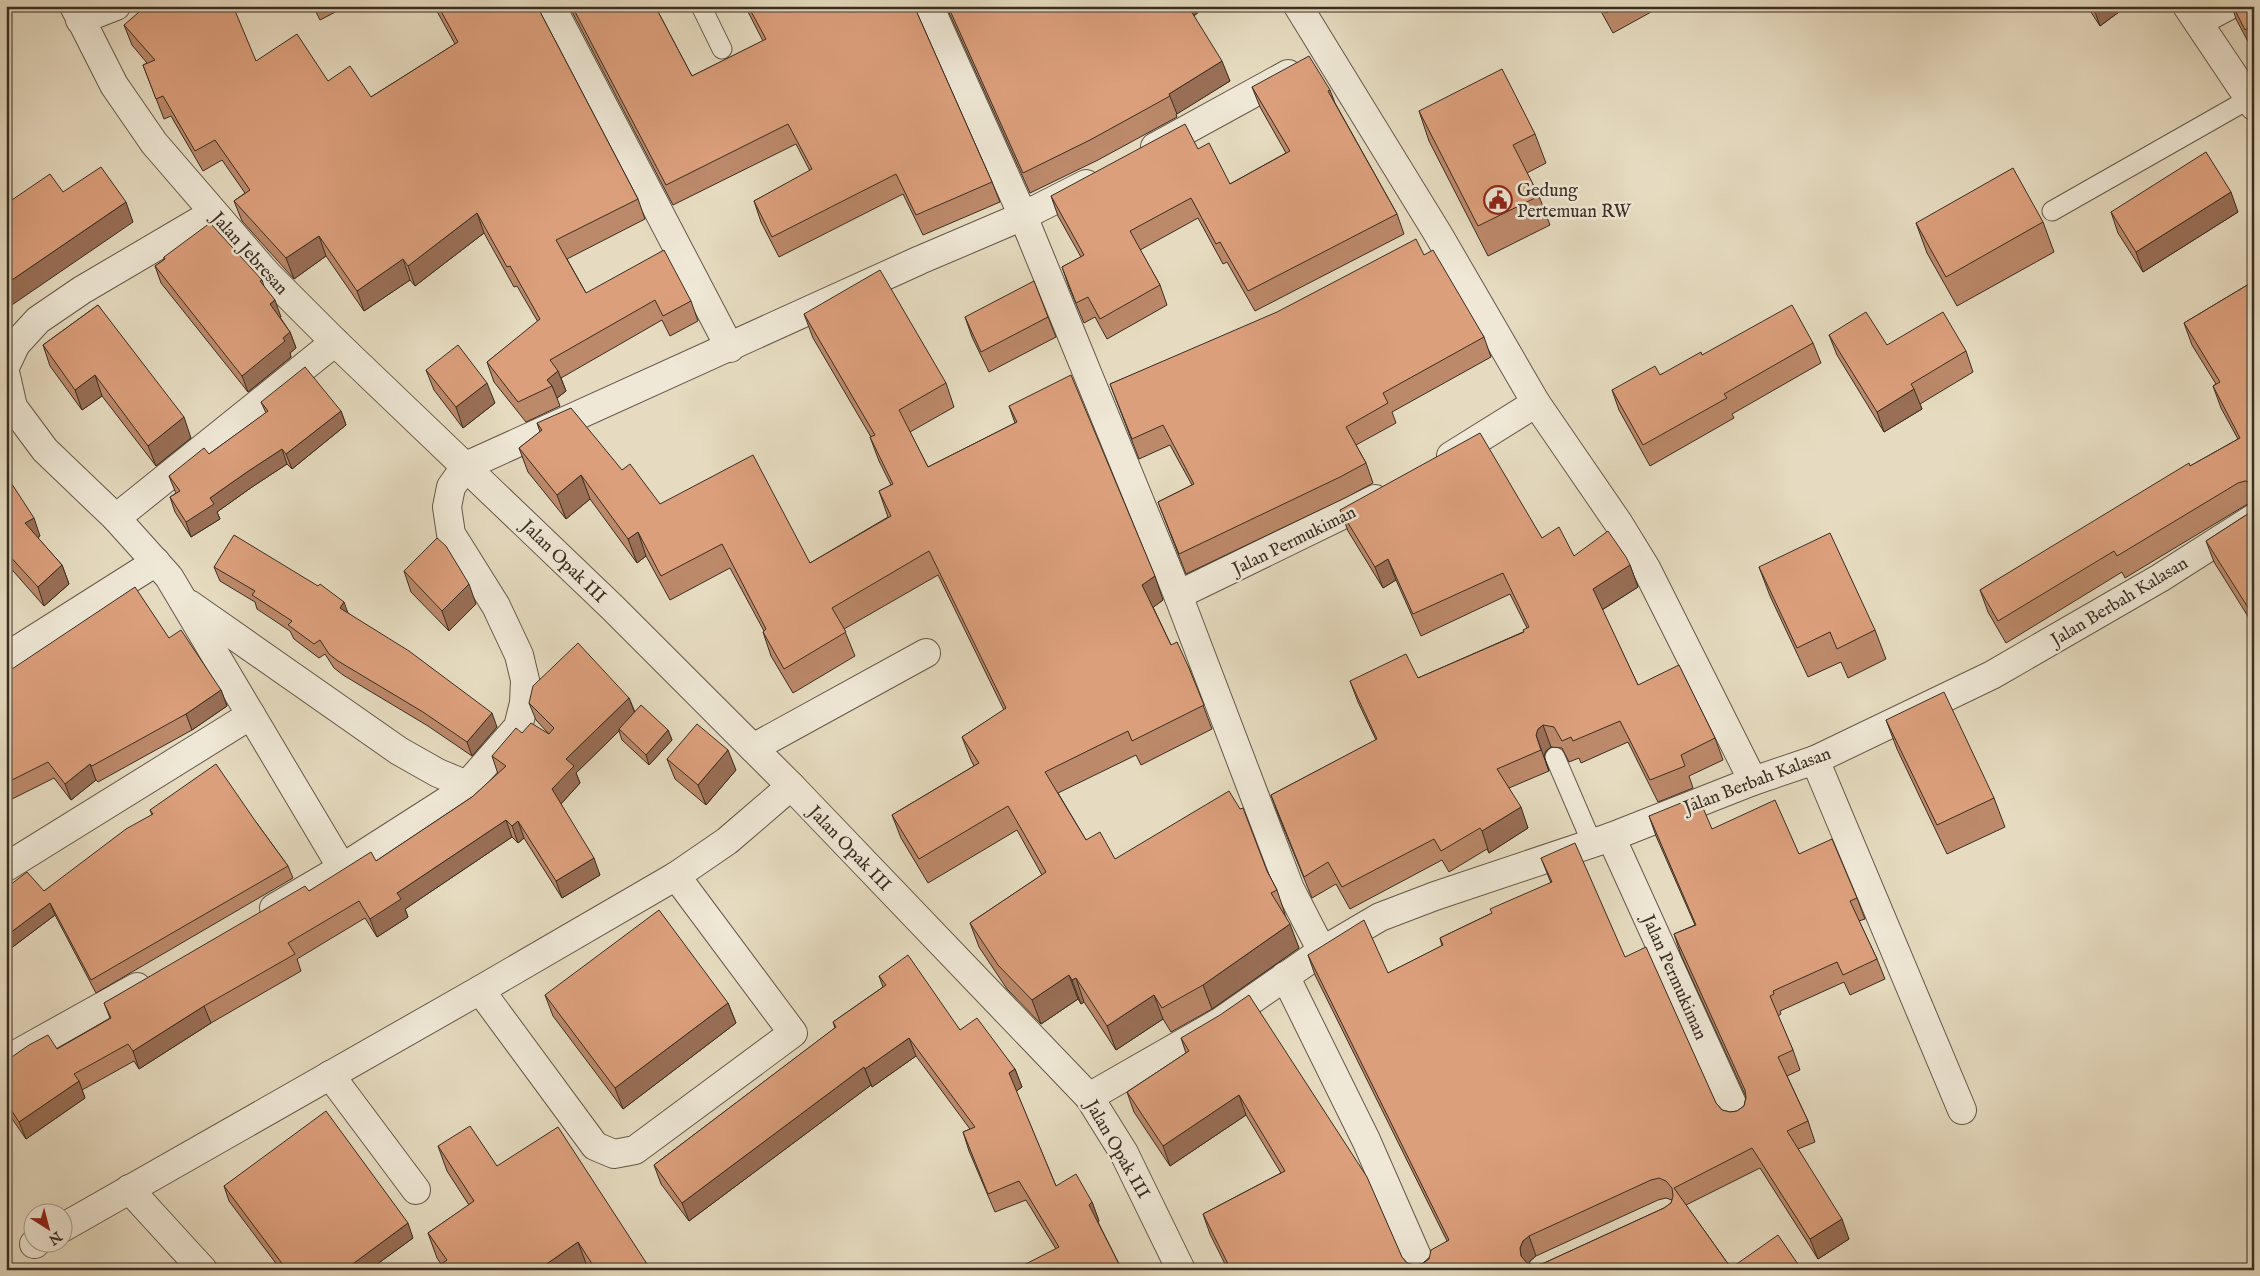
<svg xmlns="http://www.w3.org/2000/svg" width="2260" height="1276" viewBox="0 0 2260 1276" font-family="'IM FELL English',serif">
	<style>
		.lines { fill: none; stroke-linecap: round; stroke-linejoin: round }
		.service-casing { stroke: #65584a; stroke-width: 21 }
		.minor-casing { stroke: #65584a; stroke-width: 30 }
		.tertiary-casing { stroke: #65584a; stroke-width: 30 }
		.service { stroke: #efe8d6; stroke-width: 19 }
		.minor { stroke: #efe8d6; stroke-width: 28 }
		.tertiary { stroke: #efe8d6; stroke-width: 28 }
		.wall { fill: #bc896a; stroke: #3a2d22; fill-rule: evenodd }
		.shaded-wall { fill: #996f56; stroke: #3a2d22 }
		.building { fill: #db9f7b; stroke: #3a2d22; fill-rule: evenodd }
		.labels { text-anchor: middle; stroke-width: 5; stroke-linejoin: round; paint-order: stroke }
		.poi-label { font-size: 18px; fill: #3a2d22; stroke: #efe8d6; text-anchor: start }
		.street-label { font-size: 18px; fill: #3a2d22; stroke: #efe8d6 }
	</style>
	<rect width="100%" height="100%" fill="#e6dbc0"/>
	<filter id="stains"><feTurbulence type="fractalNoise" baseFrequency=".004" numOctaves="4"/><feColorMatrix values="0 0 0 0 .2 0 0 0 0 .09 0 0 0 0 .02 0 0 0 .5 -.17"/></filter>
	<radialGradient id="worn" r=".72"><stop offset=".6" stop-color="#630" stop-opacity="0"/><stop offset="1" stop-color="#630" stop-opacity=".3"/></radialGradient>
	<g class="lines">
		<defs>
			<g id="service">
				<path d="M701,6L722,49"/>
				<path d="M2052,211L2249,99"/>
				<path d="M1555,757L1592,843"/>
			</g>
			<g id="minor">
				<path d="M74,6L114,85L154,143L267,274L335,342L613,608L791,786L1089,1097L1124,1153L1181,1270"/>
				<path d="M551,6L730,348"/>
				<path d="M929,6L1023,216L1086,184"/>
				<path d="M1298,6L1438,234L1536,403L1619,524L1646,568L1753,781"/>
				<path d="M80,20L116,6"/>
				<path d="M2198,22L2228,6"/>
				<path d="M1155,147L1288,74"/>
				<path d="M6,365L16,344L38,320L82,290L213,213"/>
				<path d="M6,376L13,407L45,450L116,518L169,577L251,715L6,867"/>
				<path d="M1451,456L1536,403"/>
				<path d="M116,518L335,342"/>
				<path d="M1178,595L1375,499"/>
				<path d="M189,604L399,751L438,773L467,785"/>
				<path d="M6,657L156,562"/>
				<path d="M251,715L342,868"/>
				<path d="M753,748L926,653"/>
				<path d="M1815,760L1962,1110"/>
				<path d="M1611,837L1738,1117"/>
				<path d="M274,908L342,868L453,797L467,785L518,727L524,703L525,680L519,655L496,606L451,534L447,507L451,487L466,466L920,260L1023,216L1178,595L1290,889L1322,951"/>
				<path d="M1285,976L1366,1140L1423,1270"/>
				<path d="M480,990L595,1146L614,1154L635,1150L793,1033L676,876"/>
				<path d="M6,1060L137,987"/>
				<path d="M330,1075L416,1190"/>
				<path d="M1089,1097L1220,1022L1322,951L1380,917L1435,896L1611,837L1753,781L1815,760L1992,675L2160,578L2254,518"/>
				<path d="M129,1189L203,1270"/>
				<path d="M62,1228L480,990L676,876L727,841L791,786"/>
				<path d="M34,1244H35"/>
			</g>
			<path id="tertiary" d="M2187,6L2254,106"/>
		</defs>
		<use href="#service" class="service-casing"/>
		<use href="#minor" class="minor-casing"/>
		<use href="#tertiary" class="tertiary-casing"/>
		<use href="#service" class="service"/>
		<use href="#minor" class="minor"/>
		<use href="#tertiary" class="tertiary"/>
	</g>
	<g class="wall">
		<path d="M313,6H347L320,20Z"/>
		<path d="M434,6H537L638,199L645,219L567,259L586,293L691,301L698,321L670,336L662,320L561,378L566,391L557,398L560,406L526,422L494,382L487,362L538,322L517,286L514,287L484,233L415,286L410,280L364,311L326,256L294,279L242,221L234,201L245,193L222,160L203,171L171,116L164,119L143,65L147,63L132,45L124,25L328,81L371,97L455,44Z"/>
		<path d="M569,6H655L692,76L763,41L745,6H914L992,182L1000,202L923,235L903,194L779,257L761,222L754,201L810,171L796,144L673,205Z"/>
		<path d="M946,6H1206L1194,16L1230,81L1176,114L1177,117L1098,160L1030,193Z"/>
		<path d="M1598,6H1662L1613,33Z"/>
		<path d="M2087,6H2127L2100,26Z"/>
		<path d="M2232,6H2254V48L2252,49L2236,19Z"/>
		<path d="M1252,87L1330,90L1335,103L1397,214L1404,234L1255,311L1227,262L1223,264L1198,218L1140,250L1160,285L1167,305L1107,339L1095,317L1084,323L1069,287L1062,267L1081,257L1058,216L1051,196L1198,149L1230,184L1286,153L1260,107Z"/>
		<path d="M1419,111L1535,134L1546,163L1527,173L1539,196L1550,225L1488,256L1429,141Z"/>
		<path d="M2111,212H2238L2143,272L2118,233Z"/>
		<path d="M2043,222L2054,252L1957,306L1927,253L1916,223Z"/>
		<path d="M1424,255L1484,337L1491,357L1392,412L1396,423L1356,445L1366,463L1373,483L1347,497L1186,574L1158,502L1192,485L1170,445L1139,459L1110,384Z"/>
		<path d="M164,257L262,280L264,286L281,317H280L290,332L296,348L290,353L291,357L248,392L161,283L155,266L164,260Z"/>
		<path d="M2254,281V503L2246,505L2125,578L2122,572L2006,643L1988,612L1980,590L2190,466L2238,439L2221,408L2213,386L2216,384L2192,345L2184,323Z"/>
		<path d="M98,305L191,438L156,466L102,396L82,410L50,366L43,345Z"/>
		<path d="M804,314L946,383L954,407L910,432L928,467L1015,423L1009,406L1163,600L1153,607L1171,645L1189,668L1212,729L1141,765L1136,755L1058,793L1086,840L1115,859L1267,871L1277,890L1285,914V915L1299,948L1212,1009L1171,1032L1163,1019L1116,1050L1084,1002L1081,1004L1078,999L1041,1024L1007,989L979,947L970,923L1042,875L1017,830L928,883L901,838L892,815L974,766L971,760L962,737L1004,710L938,575L844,629L855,656L793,693L771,656L763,632L764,631L730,568L670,600L646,556L637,563L590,499L566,519L528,472L519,448L540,432L537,423L622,470L660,504L810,563L888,517L879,491L891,485L879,461L870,437H871L813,338Z"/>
		<path d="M965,317H1048L1056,337L989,372L972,337Z"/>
		<path d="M1829,335L1887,345L1966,351L1973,372L1920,404L1922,409L1884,432L1837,355Z"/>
		<path d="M1813,343L1821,363L1732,414L1734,418L1650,466L1619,410L1612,390L1660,375L1702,355Z"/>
		<path d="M426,370L495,403L463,428L434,390Z"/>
		<path d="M261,402L341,411L346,425L292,469L287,464L252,487L217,512L220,519L191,537L175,512L170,497L176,493L175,491L169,476L209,454L266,413Z"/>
		<path d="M6,475L40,536L38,538L62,565L69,584L44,606L6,563Z"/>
		<path d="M1340,510L1542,538L1574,556L1630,565L1638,587L1602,610L1638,685L1715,738L1723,760L1689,776L1693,788L1658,802L1628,742L1581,763L1579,758L1569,762L1562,748L1551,747L1546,751L1544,756L1549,771L1509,788L1528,828L1489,853L1487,849L1449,872L1442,860L1350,909L1336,884L1312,898L1279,817L1271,795L1376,740L1358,702L1350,681L1418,678L1523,632L1527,628L1510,594L1421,636L1396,580L1383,588L1348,531Z"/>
		<path d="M2254,510V626L2214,562L2206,541Z"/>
		<path d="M214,567L348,613L497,727L472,756L428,726L343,675L334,668L325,654L319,658L294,639L290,631L257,609L255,602L220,581Z"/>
		<path d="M1759,567L1875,630L1886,659L1848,678L1841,662L1808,677L1770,596Z"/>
		<path d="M404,571L476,604L449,631L411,592Z"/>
		<path d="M169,638L221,690L227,706L192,730L98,782L96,780L71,800L54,778L6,802V673Z"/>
		<path d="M629,698L635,712L668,730L672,740L649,765L622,740L619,731L576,773L580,783L561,804L600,875L562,898L524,838L518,843L512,837L405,909L408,917L377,937L365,918L297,959L301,971L211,1023L139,1069L134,1061L82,1090L85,1098L26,1139L6,1110V1061L57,1049L110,1018L104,1003L309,891L376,861L472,797L498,774L492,756L522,733L549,734L536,720L529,703Z"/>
		<path d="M1886,720L1994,798L2005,827L1947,854L1897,749Z"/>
		<path d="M667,759L736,770L706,805L675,779Z"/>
		<path d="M150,810L256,822L288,866L293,878L96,993L55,915L6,952V888L44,891L152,815Z"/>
		<path d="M1649,816L1712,829L1799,854L1857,898L1865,919L1859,921L1877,959L1885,979L1850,995L1844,982L1780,1011L1781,1014L1778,1016L1793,1050L1800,1070L1787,1076L1808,1121L1815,1142L1798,1149L1849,1239L1818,1259L1760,1168L1686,1205L1731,1268L1802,1270H1228L1210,1234L1203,1214L1281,1173L1246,1115L1170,1166L1134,1112L1127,1092L1186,1053L1181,1038L1402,1257L1407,1263L1414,1265L1422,1264L1447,1241L1315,975L1308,955L1388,973L1442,946L1440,938L1492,913L1551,883L1541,858L1625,957L1716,1103L1722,1110L1730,1112L1737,1111L1744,1106L1746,1097L1681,955L1674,934L1695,925L1656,836ZM1666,1198L1672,1200L1671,1203L1664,1208L1542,1264L1535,1265L1529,1264L1530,1261L1536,1256L1658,1200Z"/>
		<path d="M879,976L960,1030L1015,1069L1022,1087L1016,1091L1056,1186L1092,1202L1099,1221L1098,1222L1122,1270L1056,1249L1026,1200L995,1212L969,1151L963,1132L970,1129L916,1056L872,1087L871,1085L689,1221L661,1184L654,1165L835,1028L833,1022L883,987Z"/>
		<path d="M545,995L728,1003L736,1023L623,1109L553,1016Z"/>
		<path d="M438,1146L497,1166L650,1270H589L587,1266L582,1270H432L441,1264L437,1258L428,1233L469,1205L447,1171Z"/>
		<path d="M224,1186L413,1238L369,1270H281L229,1201Z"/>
	</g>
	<g class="shaded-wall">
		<path d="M1186,6H1206L1190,18Z"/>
		<path d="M2093,6H2127L2100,26Z"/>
		<path d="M1222,61L1230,81L1177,114L1169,94Z"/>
		<path d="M2231,192L2238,212L2143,272L2136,252Z"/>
		<path d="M126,202L133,222L6,309V284Z"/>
		<path d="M477,213L484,233L415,286L408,266Z"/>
		<path d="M319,236L326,256L294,279L286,258Z"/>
		<path d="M403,259L410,280L364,311L357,291Z"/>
		<path d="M275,300L281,317L276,320L270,304Z"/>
		<path d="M290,332L296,348L290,353L291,357L248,392L242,376L283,338Z"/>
		<path d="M558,371L566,391L557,398L552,386L547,380Z"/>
		<path d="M95,375L102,396L82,410L75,390Z"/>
		<path d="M487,383L495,403L463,428L456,407Z"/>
		<path d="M1914,389L1922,409L1884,432L1877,412Z"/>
		<path d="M341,411L346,425L292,469L286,454Z"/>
		<path d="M184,417L191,438L156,466L148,446Z"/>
		<path d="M282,449L287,464L252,487L217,512L220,519L191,537L186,522L210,498L247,472Z"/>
		<path d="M581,475L590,499L566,519L557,495Z"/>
		<path d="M34,518L40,536L32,542L25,523Z"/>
		<path d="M638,532L646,556L637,563L628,539Z"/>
		<path d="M1388,559L1396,580L1383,588L1375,567Z"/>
		<path d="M62,565L69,584L44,606L38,587Z"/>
		<path d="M1630,565L1638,587L1600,611L1593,589Z"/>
		<path d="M1155,576L1163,600L1151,609L1142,585Z"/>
		<path d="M469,584L476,604L449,631L442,611Z"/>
		<path d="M344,602L349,616L340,608Z"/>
		<path d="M221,690L227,706L192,730L186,714Z"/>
		<path d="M629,698L636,716L619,729V731L576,773L580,783L559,806L552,789L566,759Z"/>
		<path d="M492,713L497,727L472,756L467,742Z"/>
		<path d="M1543,725L1551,747L1546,751L1544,756L1549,771L1536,735L1538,729Z"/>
		<path d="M668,730L672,740L649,765L646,755Z"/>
		<path d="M728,750L736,770L706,805L698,785Z"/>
		<path d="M90,764L96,780L71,800L65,784Z"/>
		<path d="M1521,807L1528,828L1489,853L1482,831Z"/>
		<path d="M506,820L512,837L405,909L408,917L377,937L370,919L397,893Z"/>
		<path d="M518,821L524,838L518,843L512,826Z"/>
		<path d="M594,858L600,875L562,898L556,881Z"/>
		<path d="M50,903L55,915L6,952V936Z"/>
		<path d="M1290,924L1299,948L1212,1009L1203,985Z"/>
		<path d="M1069,975L1078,999L1041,1024L1032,1000Z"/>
		<path d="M1076,978L1084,1002L1081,1004L1072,980Z"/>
		<path d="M1154,995L1163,1019L1116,1050L1107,1026Z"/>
		<path d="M728,1003L736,1023L623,1109L615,1088Z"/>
		<path d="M204,1006L211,1023L139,1069L133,1051Z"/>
		<path d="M909,1038L916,1056L872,1087L865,1069Z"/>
		<path d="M864,1067L871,1085L689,1221L682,1203Z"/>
		<path d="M1015,1069L1022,1087L1015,1092L1009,1073Z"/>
		<path d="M79,1081L85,1098L26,1139L19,1122Z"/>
		<path d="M1239,1095L1246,1115L1170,1166L1163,1146Z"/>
		<path d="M1092,1202L1099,1221L1096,1223L1089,1205Z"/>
		<path d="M1842,1219L1849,1239L1818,1259L1810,1239Z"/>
		<path d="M408,1223L413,1238L369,1270H346V1269Z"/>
		<path d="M1529,1236L1536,1256L1530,1261L1528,1268L1521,1256L1520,1248L1523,1241Z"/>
		<path d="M578,1242L587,1266L582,1270H538Z"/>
	</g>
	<g class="building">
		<path d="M146,6H233L256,61L297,34L328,81L350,66L371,97L458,42L438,6H537L638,199L556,240L586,293L664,250L691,301L663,316L655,300L550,360L558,371L547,380L552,386L518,402L487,362L540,319L510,266L507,267L477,213L408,266L403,259L357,291L319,236L286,258L234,201L250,190L215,140L195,151L163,96L156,99L143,65L155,60L124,25Z"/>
		<path d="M572,6H655L692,76L766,39L748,6H914L992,182L916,215L896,174L772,237L754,201L812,169L788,124L666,185Z"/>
		<path d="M948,6H1188L1222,61L1169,94L1170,96L1090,140L1023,173Z"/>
		<path d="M1602,6H1618L1606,13Z"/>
		<path d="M2233,6H2254V31L2251,26L2245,30Z"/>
		<path d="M1309,56L1330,90L1328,91L1397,214L1248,291L1220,242L1216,244L1191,198L1130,231L1160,285L1100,319L1088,297L1076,303L1062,267L1084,255L1051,196L1185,124L1198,149L1209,143L1230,184L1290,151L1252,87Z"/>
		<path d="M1502,69L1535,134L1513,145L1539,196L1478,226L1419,111Z"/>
		<path d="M2206,152L2231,192L2136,252L2111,212Z"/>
		<path d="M101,167L126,202L6,284V204L50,174L63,192Z"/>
		<path d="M2013,168L2043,222L1946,277L1916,223Z"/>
		<path d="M210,223L262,280L260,281L275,300L270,304L290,332L283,338L285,341L242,376L155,266L165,259L164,257Z"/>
		<path d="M1416,239L1424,255L1433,250L1484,337L1383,393L1388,403L1346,427L1366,463L1340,477L1179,554L1158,502L1194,484L1163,425L1132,439L1110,384L1277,312Z"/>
		<path d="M880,270L946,383L899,410L928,467L1017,422L1009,406L1071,375L1155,576L1142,585L1171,645L1177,642L1189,668L1204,705L1132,741L1128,731L1045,772L1086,840L1100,832L1115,859L1229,791L1240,809L1243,808L1267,871L1277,890L1271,893L1290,924L1203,985L1162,1008L1154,995L1107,1026L1076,978L1072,980L1069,975L1032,1000L998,965L970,923L1046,872L1008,806L919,859L892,815L979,763L962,737L1006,708L929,551L832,608L846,632L784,669L763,632L766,629L722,544L661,576L638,532L628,539L581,475L557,495L519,448L542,430L537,423L571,408L622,470L630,464L660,504L753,455L810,563L891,516L879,491L893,484L870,437L875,435L804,314Z"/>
		<path d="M1034,281L1048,317L981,352L965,317Z"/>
		<path d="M2254,281V483L2245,481L2238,483L2117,556L2114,551L1998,621L1980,590L2189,463L2190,466L2240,438L2213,386L2220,382L2184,323Z"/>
		<path d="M98,305L184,417L148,446L95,375L75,390L43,345Z"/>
		<path d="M1792,305L1813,343L1724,394L1727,398L1643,445L1612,390L1655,366L1660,375L1701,352L1702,355Z"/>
		<path d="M1866,312L1887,345L1943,312L1966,351L1911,384L1914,389L1877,412L1829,335Z"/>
		<path d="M458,345L487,383L456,407L426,370Z"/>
		<path d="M305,367L341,411L286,454L282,449L247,472L210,498L214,504L186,522L170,497L180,491L169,476L204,448L209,454L268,411L261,402Z"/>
		<path d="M1480,433L1542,538L1559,527L1574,556L1608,531L1626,557L1630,565L1593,589L1638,685L1679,665L1715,738L1681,755L1685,766L1650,780L1620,721L1573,741L1571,737L1562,741L1554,727L1543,725L1538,729L1536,735L1541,750L1497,769L1521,807L1482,831L1480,828L1441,851L1434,839L1342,887L1328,862L1304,877L1271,795L1377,739L1350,681L1406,654L1418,678L1524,632L1523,630L1529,627L1503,573L1413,614L1388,559L1375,567L1340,510Z"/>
		<path d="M6,475L34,518L25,523L62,565L38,587L6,552Z"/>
		<path d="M2254,510V617L2206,541Z"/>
		<path d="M1830,533L1875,630L1837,649L1830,632L1797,648L1759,567Z"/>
		<path d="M234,535L318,586L320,584L344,602L340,608L409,651L492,713L467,742L423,712L338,661L329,654L320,640L314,644L288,625L292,621L252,595L255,591L214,567Z"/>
		<path d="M437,538L446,546L469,584L442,611L404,571Z"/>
		<path d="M135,587L169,638L181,630L221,690L186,714L92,766L90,764L65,784L48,762L6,783V673Z"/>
		<path d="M578,643L629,698L566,759L574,766L552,789L594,858L556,881L518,821L512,826L506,820L397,893L401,899L370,919L359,901L288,943L295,954L204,1006L133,1051L128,1044L74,1074L79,1081L19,1122L6,1102V1061L29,1045L48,1035L57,1049L111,1018L104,1003L305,886L309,891L371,852L376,861L472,797L506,766L492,756L516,728L522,733L531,723L549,734L554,728L529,703L533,686Z"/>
		<path d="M1944,692L1994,798L1937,825L1886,720Z"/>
		<path d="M641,705L668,730L646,755L619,729Z"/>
		<path d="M697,724L728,750L698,785L667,759Z"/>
		<path d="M216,764L256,822L288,866L91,980L50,903L6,936V888L27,872L44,891L126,829L153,814L150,810Z"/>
		<path d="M1698,796L1712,829L1775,800L1799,854L1832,839L1857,898L1850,901L1877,959L1843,975L1837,962L1773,991L1774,994L1770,996L1793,1050L1778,1057L1808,1121L1787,1131L1842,1219L1810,1239L1752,1148L1674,1188L1731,1268L1778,1235L1802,1270H1231L1203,1214L1285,1171L1239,1095L1163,1146L1127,1092L1189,1051L1181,1038L1220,1015L1249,995L1367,1177L1402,1257L1407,1263L1414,1265L1422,1264L1429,1259L1431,1250L1449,1240L1308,955L1364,920L1388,973L1443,945L1440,938L1492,913L1490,909L1552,882L1541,858L1575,843L1625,957L1646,947L1716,1103L1722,1110L1730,1112L1737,1111L1744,1106L1746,1098L1745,1090L1674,934L1696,925L1649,816ZM1659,1178L1666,1181L1672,1188L1673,1196L1671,1203L1664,1208L1542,1264L1535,1265L1527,1263L1521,1256L1520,1248L1523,1241L1529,1236L1651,1180Z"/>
		<path d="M659,910L728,1003L615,1088L545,995Z"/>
		<path d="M908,955L960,1030L977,1018L1015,1069L1009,1073L1056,1186L1076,1174L1092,1202L1089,1205L1122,1270H1014L1059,1247L1019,1181L988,1194L963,1132L975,1127L909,1038L865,1069L864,1067L682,1203L654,1165L836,1027L833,1022L886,985L879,976Z"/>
		<path d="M326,1111L408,1223L346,1269L347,1270H287L224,1186Z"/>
		<path d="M470,1126L497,1166L558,1127L649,1267L645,1270H596L578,1242L538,1270H432L447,1260L428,1233L474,1201L438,1146Z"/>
	</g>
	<defs>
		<symbol id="civic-ring" viewBox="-11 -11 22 22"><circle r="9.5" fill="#efe8d6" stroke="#8f2418" stroke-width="1.5"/><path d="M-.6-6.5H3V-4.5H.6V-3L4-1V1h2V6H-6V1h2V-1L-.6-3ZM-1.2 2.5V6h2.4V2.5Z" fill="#8f2418"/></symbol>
	</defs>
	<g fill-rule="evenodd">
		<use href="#civic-ring" x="1482" y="184" width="32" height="32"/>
	</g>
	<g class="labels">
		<g class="poi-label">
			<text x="1517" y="196">Gedung<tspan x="1517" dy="21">Pertemuan RW</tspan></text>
		</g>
		<g class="street-label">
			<text transform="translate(250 253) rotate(48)" y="6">Jalan Jebresan</text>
			<text transform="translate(1294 540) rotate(-26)" y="6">Jalan Permukiman</text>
			<text transform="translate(564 561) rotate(44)" y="6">Jalan Opak III</text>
			<text transform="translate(2119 601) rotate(-31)" y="6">Jalan Berbah Kalasan</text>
			<text transform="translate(1757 780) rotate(-21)" y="6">Jalan Berbah Kalasan</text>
			<text transform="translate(850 848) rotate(46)" y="6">Jalan Opak III</text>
			<text transform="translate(1675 977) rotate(66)" y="6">Jalan Permukiman</text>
			<text transform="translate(1118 1149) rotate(60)" y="6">Jalan Opak III</text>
		</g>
	</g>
	<rect width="2260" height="1276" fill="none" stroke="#e6dbc0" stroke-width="25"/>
	<rect x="8" y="8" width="2245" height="1261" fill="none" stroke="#3a2d22" stroke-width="2.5"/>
	<rect x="12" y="12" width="2235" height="1251" fill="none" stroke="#3a2d22"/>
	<g transform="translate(48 1228) rotate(144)"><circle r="24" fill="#efe8d6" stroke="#a79d8e"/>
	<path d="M0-4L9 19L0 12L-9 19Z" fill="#8f2418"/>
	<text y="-8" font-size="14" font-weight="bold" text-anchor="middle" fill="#3a2d22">N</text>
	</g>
	<rect width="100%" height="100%" filter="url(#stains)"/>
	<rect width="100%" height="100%" fill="url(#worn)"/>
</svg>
